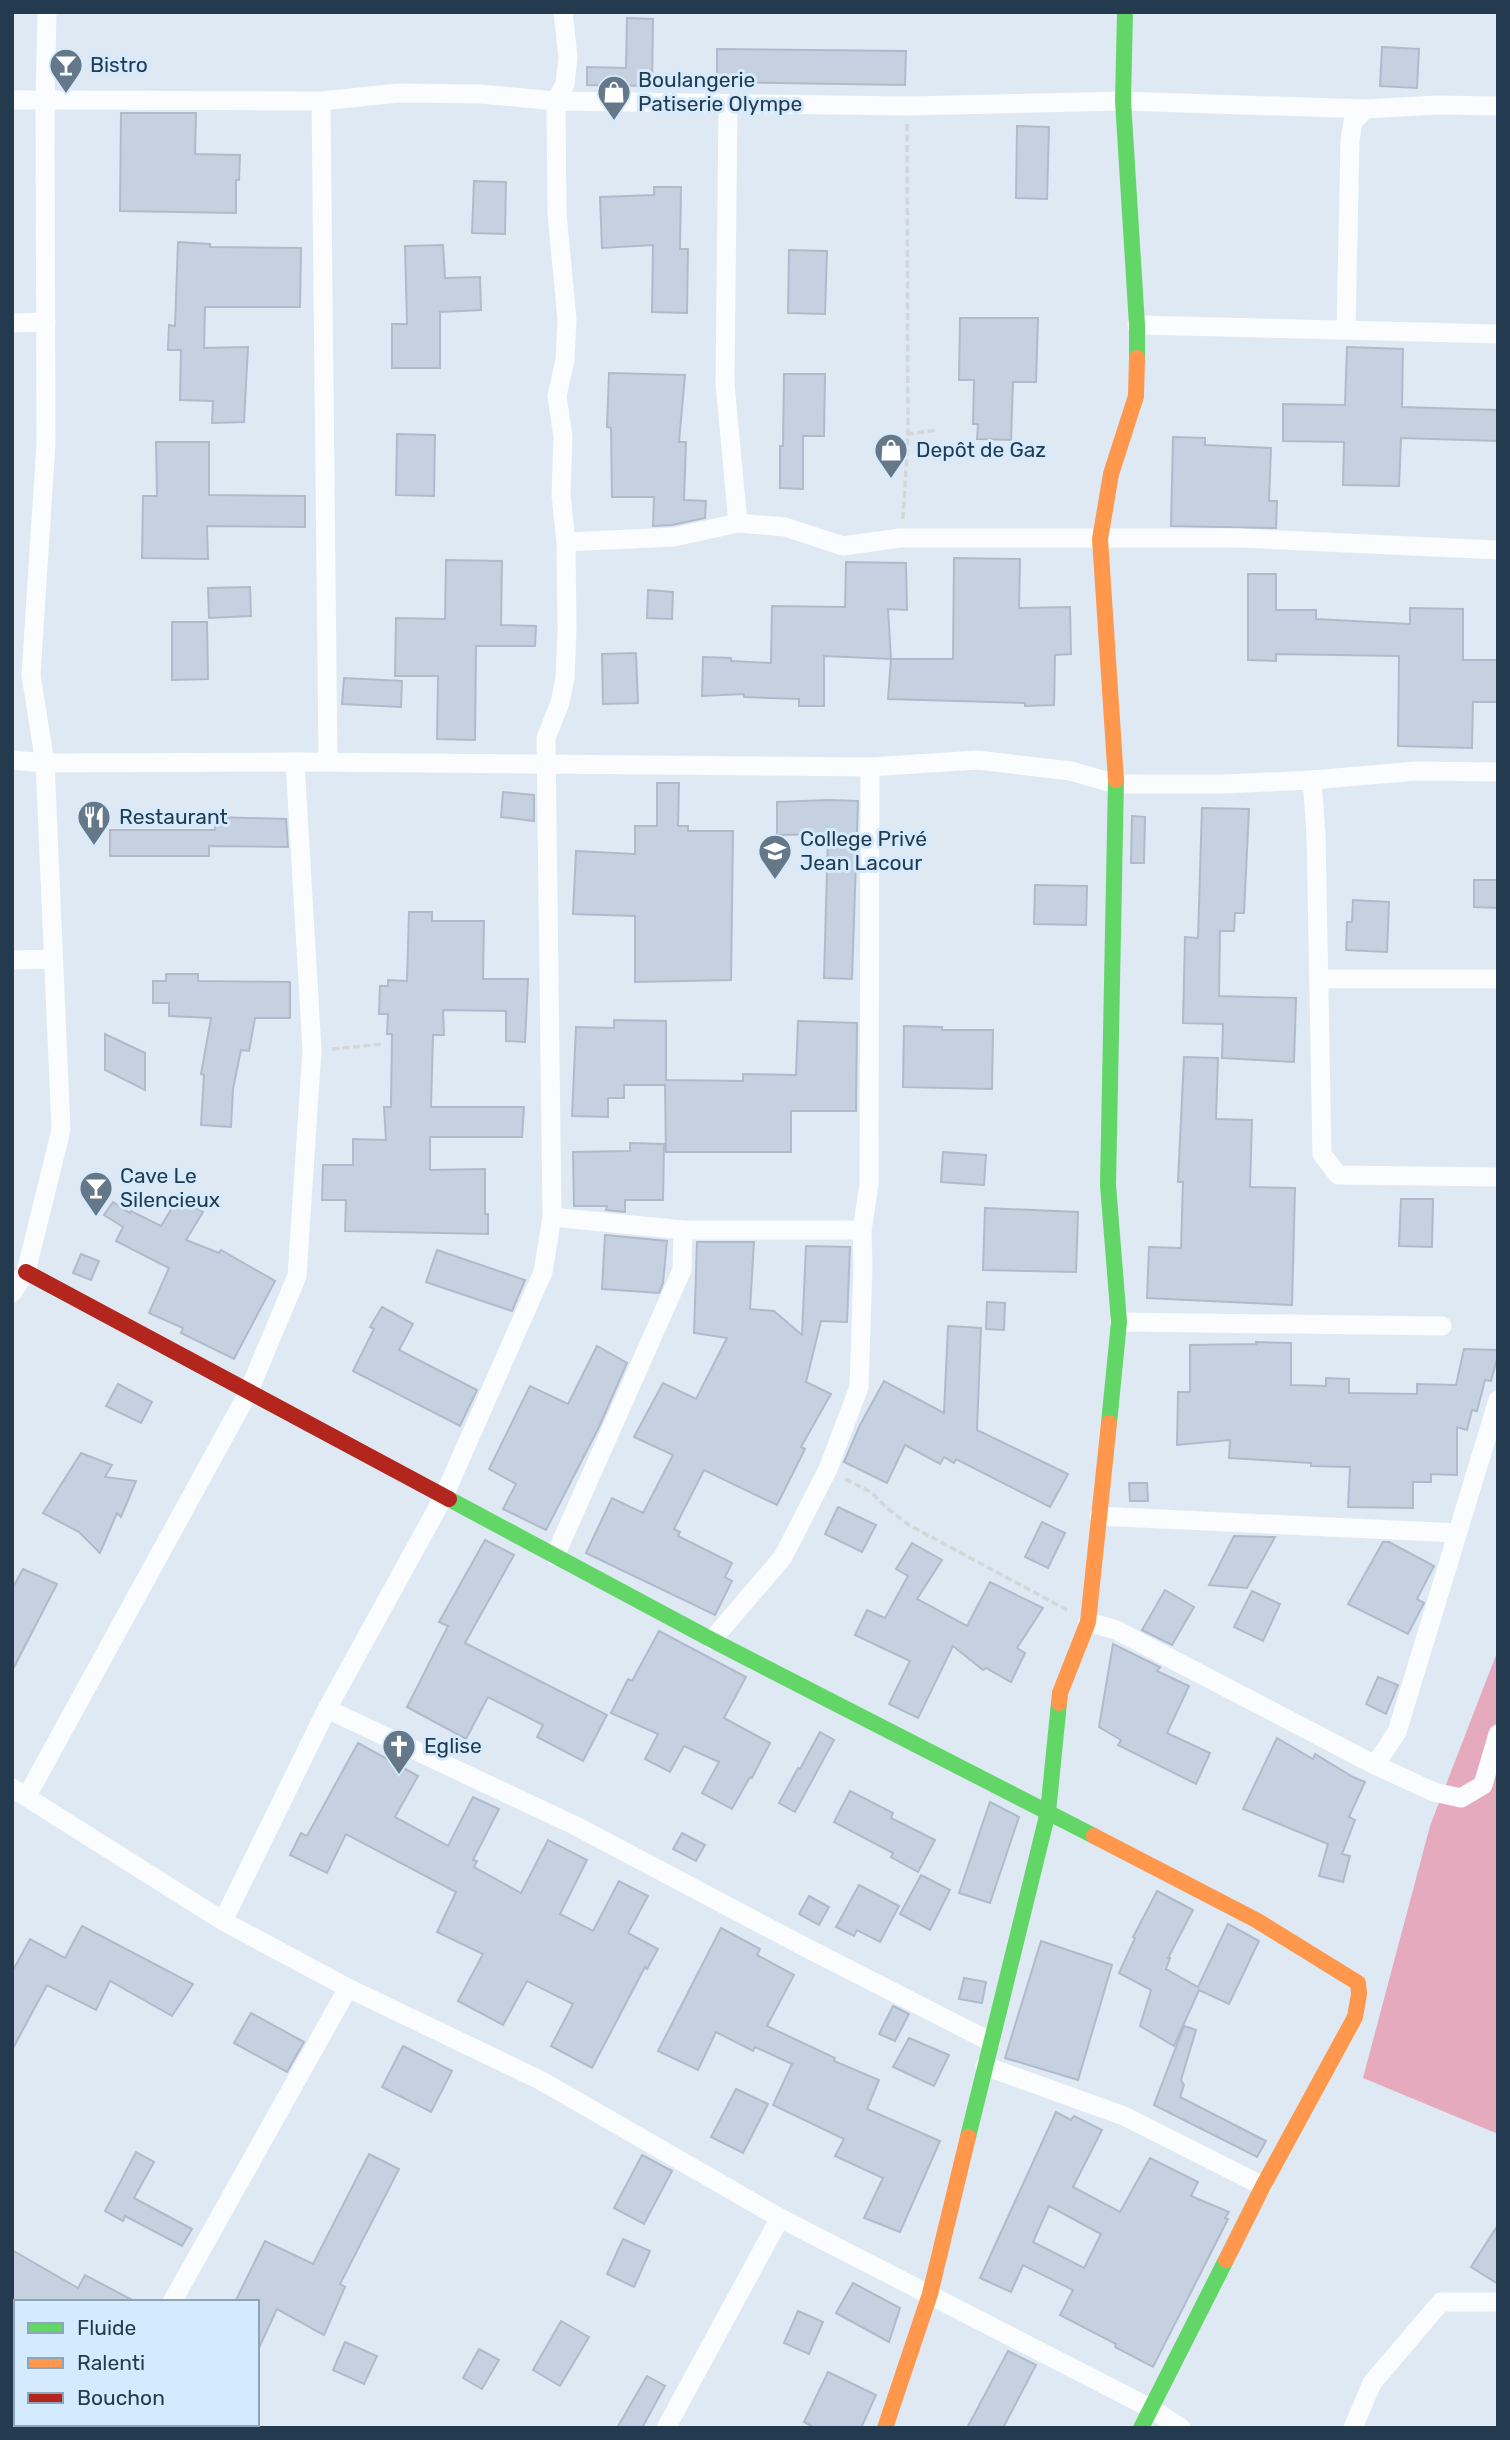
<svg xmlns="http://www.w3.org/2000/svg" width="1510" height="2440" viewBox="0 0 1510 2440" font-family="Rubik,sans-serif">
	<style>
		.forest { fill: #e6aabf }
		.building { fill: #c5d0e1; stroke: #b0baca; stroke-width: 2; fill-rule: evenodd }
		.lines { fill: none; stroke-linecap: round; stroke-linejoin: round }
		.path { stroke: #d3d7da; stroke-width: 3.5; stroke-dasharray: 7 3.5; stroke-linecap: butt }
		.street { stroke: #fafcfd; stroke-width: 19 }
		.fast { stroke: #63d668; stroke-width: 16 }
		.slow { stroke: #ff974d; stroke-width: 16 }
		.jam { stroke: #b3261e; stroke-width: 16 }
		.labels { text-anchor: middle; stroke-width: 6; stroke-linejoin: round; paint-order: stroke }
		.poi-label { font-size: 21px; fill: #243b4f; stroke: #d4eafe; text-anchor: start }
	</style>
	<rect width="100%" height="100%" fill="#dee9f4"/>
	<path class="forest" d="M1498,1650V2134L1363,2078L1430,1826Z"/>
	<g class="building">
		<path d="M627,18L653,19L652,86L587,85V67L626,68Z"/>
		<path d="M1382,47L1419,49L1417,88L1380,86Z"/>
		<path d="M717,49L906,51L905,85L717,82Z"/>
		<path d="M58,57L72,58L71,79L58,78Z"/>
		<path d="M121,113H196L195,154L240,155L239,180H236V213L120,211Z"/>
		<path d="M1017,126L1049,127L1047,199L1016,198Z"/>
		<path d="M474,181L506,182L505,234L472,233Z"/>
		<path d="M654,187H681L680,249H688L687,313L652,312L653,245L602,248L600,197L654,195Z"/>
		<path d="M178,242L210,244V247L301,248L300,307H205L204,348L248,347L244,422L212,423L213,401L180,400L181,350H168L169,325L175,326Z"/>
		<path d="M443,245L445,278L480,277L481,310L440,312V368H392V324H407L405,246Z"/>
		<path d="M789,250L827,251L825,314L788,313Z"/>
		<path d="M960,318H1038L1036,382H1013L1011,440L977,439L978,424H973L974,380H959Z"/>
		<path d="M1347,347L1403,349L1402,407L1498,410V441L1401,438L1399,486L1343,485L1344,442L1283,441V404L1345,405Z"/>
		<path d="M609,373L685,375L679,442H686L684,500L706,501L705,518L672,525L653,526L654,497H612L611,428L607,427Z"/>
		<path d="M784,374H825L824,436H803V489L780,488V446H783Z"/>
		<path d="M397,434L435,435L434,496L396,495Z"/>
		<path d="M1173,437L1205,438V445L1271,448L1269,501H1277L1276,528L1171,526Z"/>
		<path d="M156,442H209V495L305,496V527L207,526L208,559L142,558L143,496H157Z"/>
		<path d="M954,558L1020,559L1019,608L1070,607L1071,654L1055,655L1054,705L1025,706V703L888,699L891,659H953Z"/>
		<path d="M446,560L502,561L501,625L536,626L535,646H476L475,740L437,739L438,676H395L396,618L445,619Z"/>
		<path d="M846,562L906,563L907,610L888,609L891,659L824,656V706H799V699L744,697V694L702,696L703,657L731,658V661L771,663L772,606L845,607Z"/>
		<path d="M1248,574H1276V610H1316V619L1410,624V608L1463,609V660H1498V702H1473L1472,748L1398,746L1399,656L1276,654V661L1248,660Z"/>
		<path d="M250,587L251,616L209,618L208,588Z"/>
		<path d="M648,590L673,592L672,619L647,618Z"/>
		<path d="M172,622H207L208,679L172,680Z"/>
		<path d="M636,653L638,703L603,704L602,654Z"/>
		<path d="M344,678L402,681L401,707L342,704Z"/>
		<path d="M657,783H679L678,826H688V831H733L731,980L635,982V916L573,914L576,851L635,854V826H657Z"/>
		<path d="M503,792L534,795V821L501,817Z"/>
		<path d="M829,800L858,801L852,979L824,978L828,834L777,835V802Z"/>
		<path d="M1202,808L1249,809L1244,913H1235L1234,931H1220L1219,996L1296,998L1294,1062L1222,1058L1223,1024L1183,1023L1185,937L1198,938Z"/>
		<path d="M1132,816L1145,817L1144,863H1131Z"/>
		<path d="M215,817L286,819L288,847L209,846V856H110V830H215Z"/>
		<path d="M1474,880H1498V908L1474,907Z"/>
		<path d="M1035,885L1087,886L1086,925L1034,924Z"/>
		<path d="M1353,900L1389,902L1387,952L1346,950L1347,922H1352Z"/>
		<path d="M409,912H432V921H484L483,979H528L525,1042L506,1041V1011L443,1010L444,1035H433L431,1107H524L522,1137H430V1170L485,1169V1214H488V1234L345,1231L346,1200H322L323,1165H353V1139L386,1140L384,1107H391L392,1034H387L388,1014H379L380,986H388V980L407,981Z"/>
		<path d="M166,974H198V981L290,982V1018H255L249,1051L241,1050L233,1089L231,1127L201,1125L204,1075L201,1074L211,1018L169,1016V1003H153V981H166Z"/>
		<path d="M614,1020L666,1021V1080L743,1081V1074L796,1075L798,1021L857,1023L856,1111H791V1152H666L665,1085H624V1098H608V1117L572,1116L576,1027L614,1028Z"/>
		<path d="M904,1026L942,1027V1030H993L992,1089L903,1087Z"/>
		<path d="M105,1034L145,1053V1090L105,1070Z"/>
		<path d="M1184,1057L1218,1058L1216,1119L1252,1120L1250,1187L1295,1188L1292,1305L1147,1298L1149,1247L1181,1248L1183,1182H1178Z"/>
		<path d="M630,1143L664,1144L663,1200H625V1212L606,1210L607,1206H574L573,1152L630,1151Z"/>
		<path d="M943,1152L986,1155L984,1185L941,1182Z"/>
		<path d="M178,1198L203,1212L186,1240L219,1253L221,1250L275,1281L234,1359L181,1333L183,1328L149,1313L169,1268L116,1241L123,1227L104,1215L113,1202L130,1213L131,1211L161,1226Z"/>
		<path d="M1401,1199H1433L1432,1247L1399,1246Z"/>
		<path d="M985,1208L1078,1212L1076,1272L983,1270Z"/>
		<path d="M605,1235L667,1241L663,1283L659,1293L602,1289Z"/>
		<path d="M697,1242H754L750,1309L774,1311L802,1335L806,1246L850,1247L847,1322L821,1321L806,1382L831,1394L801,1447L805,1449L777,1505L704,1470L674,1529L680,1532L678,1536L732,1563L725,1577L732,1581L715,1615L586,1553L612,1498L643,1513L673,1455L634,1437L663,1383L696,1399L727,1338L694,1333Z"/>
		<path d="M437,1250L525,1280L512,1311L426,1282Z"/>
		<path d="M81,1254L99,1261L91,1280L73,1273Z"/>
		<path d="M987,1302L1005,1303L1004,1330L986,1329Z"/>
		<path d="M382,1307L413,1324L399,1350L477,1390L460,1426L353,1371L374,1329L370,1327Z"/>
		<path d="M948,1326L981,1328L977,1430L1068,1474L1050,1507L956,1459L954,1463L944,1457L940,1464L905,1445L887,1483L844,1462L860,1425L884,1381L944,1413Z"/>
		<path d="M1256,1342L1291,1343V1385L1326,1386V1378L1349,1379V1393L1417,1394V1384L1456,1385L1464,1349L1498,1350V1355L1491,1381L1485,1380L1477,1411L1472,1410L1467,1430L1457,1427V1475L1431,1474V1482H1413V1508L1348,1507L1350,1467L1311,1466V1463L1229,1458L1230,1440L1177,1445L1178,1392H1190V1345L1256,1344Z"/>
		<path d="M597,1346L627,1363L599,1427L546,1530L503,1509L516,1484L489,1469L530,1386L568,1404Z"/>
		<path d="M118,1384L152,1402L141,1423L106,1406Z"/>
		<path d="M81,1453L112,1465L105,1477L136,1481L121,1517L117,1513L100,1553L79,1532L43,1513Z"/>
		<path d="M1129,1483H1147L1148,1501H1130Z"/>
		<path d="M838,1507L876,1525L862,1552L825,1534Z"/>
		<path d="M1042,1522L1065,1533L1048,1568L1025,1557Z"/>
		<path d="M1234,1536L1275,1537L1247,1588L1209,1585Z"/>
		<path d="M485,1540L514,1555L465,1643L607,1715L583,1761L537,1737L543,1725L488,1697L466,1739L407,1707L448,1626L439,1622Z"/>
		<path d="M1383,1542H1389L1434,1566L1417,1599L1424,1603L1408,1634L1348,1604Z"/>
		<path d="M912,1543L942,1560L917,1599L967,1626L990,1582L1043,1608L1017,1648L1025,1653L1011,1682L986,1668L983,1670L953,1646L918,1718L889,1704L910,1661L855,1635L867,1610L885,1618L908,1576L896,1569Z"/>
		<path d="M23,1569L57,1584L12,1671V1589Z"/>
		<path d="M1165,1590L1194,1607L1172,1645L1142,1630Z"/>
		<path d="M1252,1591L1280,1604L1263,1641L1234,1627Z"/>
		<path d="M659,1631L746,1677L724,1718L770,1743L752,1778L750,1777L732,1809L702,1793L719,1762L684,1746L670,1772L645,1759L658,1734L611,1713L628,1679L632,1681Z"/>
		<path d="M1113,1644L1160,1667L1157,1671L1189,1686L1167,1733L1210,1753L1196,1784L1118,1745L1121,1740L1099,1727Z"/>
		<path d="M1378,1677L1398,1685L1386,1714L1366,1704Z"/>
		<path d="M820,1732L834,1740L795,1812L779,1803L798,1768L800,1769Z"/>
		<path d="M1277,1738L1313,1759L1315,1754L1353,1777L1365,1782L1349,1817L1355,1820L1342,1854L1350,1856L1343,1882L1319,1876L1328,1844L1243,1809Z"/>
		<path d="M358,1743L418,1776L395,1817L448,1846L473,1797L499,1809L473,1860L477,1861L474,1867L521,1893L548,1840L587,1860L560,1914L593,1931L619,1881L648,1896L628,1933L658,1949L647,1969L645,1967L592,2068L551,2046L573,2004L527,1981L503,2025L458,2001L483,1954L437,1932L456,1892L346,1834L327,1873L290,1855L301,1833L307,1836Z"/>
		<path d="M850,1791L893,1813L891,1818L935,1840L918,1872L891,1857L893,1853L834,1822Z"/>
		<path d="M990,1802L1019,1817L990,1903L959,1893Z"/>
		<path d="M682,1833L705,1845L696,1861L673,1849Z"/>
		<path d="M921,1875L950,1890L930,1930L900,1914Z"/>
		<path d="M859,1885L899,1906L880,1942L857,1930L854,1936L836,1927Z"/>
		<path d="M1157,1891L1193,1910L1168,1958H1170L1166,1969L1198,1987L1228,1924L1259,1941L1229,2004L1199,1990L1174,2046L1140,2026L1151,1990L1119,1973L1135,1938L1133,1937Z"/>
		<path d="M809,1896L829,1907L819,1925L799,1914Z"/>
		<path d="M82,1926L193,1984L172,2016L110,1981L96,2010L47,1985L12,2050V1972L30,1939L65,1958Z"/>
		<path d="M721,1928L760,1949L757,1955L794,1975L767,2026L835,2058L834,2061L879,2080L867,2109L940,2141L900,2232L864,2218L883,2178L835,2156L844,2139L773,2105L792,2064L755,2047L753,2051L716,2032L698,2070L658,2051Z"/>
		<path d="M1041,1941L1112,1965L1078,2080L1005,2058Z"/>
		<path d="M964,1978L986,1982L982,2003L959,1999Z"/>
		<path d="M893,2006L909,2014L895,2041L879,2034Z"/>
		<path d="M251,2013L304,2042L287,2072L234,2043Z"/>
		<path d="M1184,2026L1196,2030L1181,2080L1184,2085L1180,2097L1266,2141L1257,2157L1154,2105Z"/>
		<path d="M909,2038L949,2055L934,2086L893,2067Z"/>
		<path d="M403,2046L452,2071L431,2112L382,2087Z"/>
		<path d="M736,2089L768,2104L743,2153L711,2137Z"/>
		<path d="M1056,2112L1071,2120L1074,2116L1102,2130L1073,2187L1120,2212L1150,2158L1198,2182L1191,2196L1229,2212L1225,2218L1228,2219L1153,2367L1115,2347L1116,2344L1060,2315L1073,2290L1023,2265L1011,2292L980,2278ZM1049,2206L1101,2234L1084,2268L1033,2242Z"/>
		<path d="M136,2152L154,2162L134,2198L192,2229L182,2246L125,2216L123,2221L105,2211Z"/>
		<path d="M369,2154L399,2169L340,2284L345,2287L324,2335L277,2309L257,2352V2302H235L265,2241L313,2264Z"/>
		<path d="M642,2155L672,2171L644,2224L614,2208Z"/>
		<path d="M1498,2225V2284L1471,2267Z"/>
		<path d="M623,2239L650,2251L634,2287L607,2274Z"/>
		<path d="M12,2250L78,2288L85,2275L136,2302H12Z"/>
		<path d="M853,2283L900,2308L889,2342L836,2313Z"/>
		<path d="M798,2311L823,2322L809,2354L784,2343Z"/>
		<path d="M561,2321L589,2337L560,2386L533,2370Z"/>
		<path d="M345,2342L377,2356L364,2384L333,2370Z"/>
		<path d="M479,2349L499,2360L482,2389L463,2378Z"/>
		<path d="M1008,2351L1036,2365L1003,2428H967Z"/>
		<path d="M828,2372L876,2395L861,2428H815L804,2422Z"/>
		<path d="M647,2376L665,2386L642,2428H617Z"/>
	</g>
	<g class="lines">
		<g class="path">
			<path d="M907,124L908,434"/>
			<path d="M903,519L908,434L938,430"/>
			<path d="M332,1049L382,1044"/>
			<path d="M845,1479L871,1492L887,1508L909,1525L1067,1610"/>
		</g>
		<g class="street">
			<path d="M12,100L321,101L399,93L480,94L556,101L907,106L1123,101L1365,109L1437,105L1498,106"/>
			<path d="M321,101L328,762"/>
			<path d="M728,104L725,384L738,523"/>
			<path d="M12,323L46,322"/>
			<path d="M1137,325L1498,334"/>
			<path d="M1346,330L1350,140L1353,122L1365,109"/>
			<path d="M566,542L674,537L738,523L785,527L843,546L900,538H1237L1498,550"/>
			<path d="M12,760L45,763L295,762L870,767L977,760L1071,771L1116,784H1225L1312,780L1416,771L1498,772"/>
			<path d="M1312,780L1316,834L1322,1154L1338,1175L1498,1177"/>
			<path d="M12,960L53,959"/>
			<path d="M1319,979H1498"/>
			<path d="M552,1217L683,1230H862"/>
			<path d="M12,1293L26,1272L61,1130L45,763L31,675L46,443L45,101L47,12"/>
			<path d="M1119,1322L1442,1326"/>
			<path d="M1099,1516L1457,1533"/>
			<path d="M555,1556L682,1270L683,1230"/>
			<path d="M1088,1622L1116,1630L1375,1765L1434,1792L1461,1798L1483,1785L1498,1734"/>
			<path d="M712,1640L783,1557L828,1469L859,1387L863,1266L862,1230L869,1185L870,767"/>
			<path d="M327,1709L576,1826L801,1945L991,2042"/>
			<path d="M1375,1765L1397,1732L1498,1400"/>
			<path d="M12,1788L223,1921L348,1988L540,2080L780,2218L1152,2409L1181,2428"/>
			<path d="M27,1796L248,1393L297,1276L312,1050L295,762"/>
			<path d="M223,1921L327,1709L443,1498L543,1272L552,1217L546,738L560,703L565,678L567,630L566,542L561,495L563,437L557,396L565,360L567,320L557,213L556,101L565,84L568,57L563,12"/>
			<path d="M985,2066L1124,2116L1263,2186"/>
			<path d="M172,2302L348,1988"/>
			<path d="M205,2424L212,2428"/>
			<path d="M105,2428L107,2424"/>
			<path d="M666,2428L780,2218"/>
			<path d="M1353,2428L1372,2383L1441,2302H1498"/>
		</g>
		<g class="fast">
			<path d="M1125,12L1123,101L1137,325V358"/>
			<path d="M1109,1423L1119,1322L1108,1185L1116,780"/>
			<path d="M449,1499L712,1640L1094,1836"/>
			<path d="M968,2137L1048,1812L1059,1703"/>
			<path d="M1141,2428L1226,2260"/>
		</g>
		<g class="slow">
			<path d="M1116,780L1100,539L1111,474L1136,396L1137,358"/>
			<path d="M1059,1703L1060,1693L1088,1622L1109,1423"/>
			<path d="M1094,1836L1256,1920L1358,1983L1359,1994L1355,2017L1263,2186L1226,2260"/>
			<path d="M885,2428L930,2294L968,2137"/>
		</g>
		<path class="jam" d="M26,1272L449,1499"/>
	</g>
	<defs>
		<symbol id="bar-pin" viewBox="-11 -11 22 30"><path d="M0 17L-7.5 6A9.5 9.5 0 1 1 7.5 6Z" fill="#657889" stroke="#d4eafe"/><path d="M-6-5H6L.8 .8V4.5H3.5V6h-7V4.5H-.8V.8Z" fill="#fff"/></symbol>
		<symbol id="shop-pin" viewBox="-11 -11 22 30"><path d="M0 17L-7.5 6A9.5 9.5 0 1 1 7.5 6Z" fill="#657889" stroke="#d4eafe"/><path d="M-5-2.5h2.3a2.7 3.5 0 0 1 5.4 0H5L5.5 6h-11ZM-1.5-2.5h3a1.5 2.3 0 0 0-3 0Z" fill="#fff"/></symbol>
		<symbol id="restaurant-pin" viewBox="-11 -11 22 30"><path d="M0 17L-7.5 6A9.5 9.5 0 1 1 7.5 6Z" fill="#657889" stroke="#d4eafe"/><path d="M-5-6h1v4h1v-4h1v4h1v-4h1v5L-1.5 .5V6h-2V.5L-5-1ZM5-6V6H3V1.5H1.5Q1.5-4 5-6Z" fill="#fff"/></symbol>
		<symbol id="school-pin" viewBox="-11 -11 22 30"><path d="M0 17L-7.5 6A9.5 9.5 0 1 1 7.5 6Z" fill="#657889" stroke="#d4eafe"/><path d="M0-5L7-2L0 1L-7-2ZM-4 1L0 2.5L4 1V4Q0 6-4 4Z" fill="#fff"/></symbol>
		<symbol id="church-pin" viewBox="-11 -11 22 30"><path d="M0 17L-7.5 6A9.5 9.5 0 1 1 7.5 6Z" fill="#657889" stroke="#d4eafe"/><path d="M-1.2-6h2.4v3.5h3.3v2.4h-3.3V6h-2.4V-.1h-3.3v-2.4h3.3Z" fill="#fff"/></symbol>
	</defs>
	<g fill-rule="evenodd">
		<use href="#bar-pin" x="47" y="46" width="38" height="52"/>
		<use href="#shop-pin" x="595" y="73" width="38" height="52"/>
		<use href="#shop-pin" x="872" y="431" width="38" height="52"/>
		<use href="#restaurant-pin" x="75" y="798" width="38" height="52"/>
		<use href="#school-pin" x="756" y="832" width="38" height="52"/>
		<use href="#bar-pin" x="77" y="1169" width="38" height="52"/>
		<use href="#church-pin" x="380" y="1727" width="38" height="52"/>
	</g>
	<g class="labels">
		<g class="poi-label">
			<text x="90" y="72">Bistro</text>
			<text x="638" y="87">Boulangerie<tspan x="638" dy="24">Patiserie Olympe</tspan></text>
			<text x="916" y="457">Depôt de Gaz</text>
			<text x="119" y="824">Restaurant</text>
			<text x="800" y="846">College Privé<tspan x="800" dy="24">Jean Lacour</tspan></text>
			<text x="120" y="1183">Cave Le<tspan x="120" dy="24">Silencieux</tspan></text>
			<text x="424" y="1753">Eglise</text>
		</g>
	</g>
	<rect width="1510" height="2440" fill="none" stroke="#243b4f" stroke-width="28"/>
	<rect x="14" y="2300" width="245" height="126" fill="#d4eafe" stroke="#8ea4b8" stroke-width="2"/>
	<rect x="28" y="2323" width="35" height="10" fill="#63d668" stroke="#8ea4b8" stroke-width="2"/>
	<text x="77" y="2335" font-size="21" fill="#243b4f">Fluide</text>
	<rect x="28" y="2358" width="35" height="10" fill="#ff974d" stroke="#8ea4b8" stroke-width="2"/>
	<text x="77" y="2370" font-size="21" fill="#243b4f">Ralenti</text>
	<rect x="28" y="2393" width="35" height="10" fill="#b3261e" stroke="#8ea4b8" stroke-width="2"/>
	<text x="77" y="2405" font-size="21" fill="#243b4f">Bouchon</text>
</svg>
